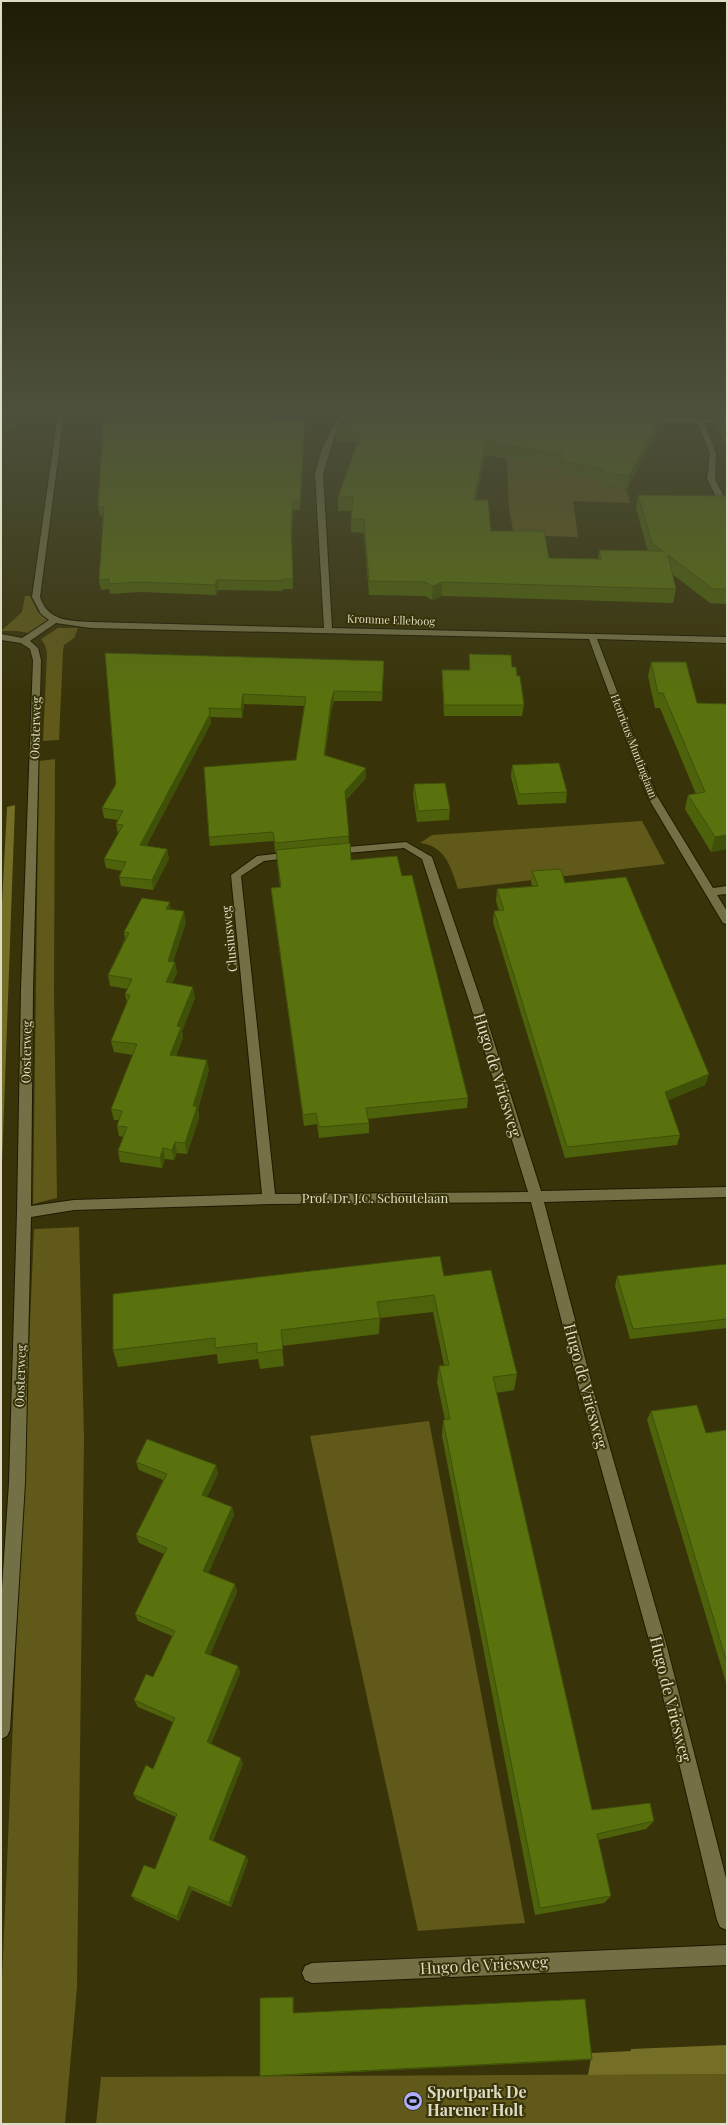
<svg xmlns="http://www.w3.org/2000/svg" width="728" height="2125" viewBox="0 0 728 2125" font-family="'Playfair Display',serif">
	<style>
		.green { fill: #605919 }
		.forest { fill: #756e27 }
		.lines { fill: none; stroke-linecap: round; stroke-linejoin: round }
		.minor-casing { stroke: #1e1b00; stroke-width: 2 }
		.minor { fill: #747046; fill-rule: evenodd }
		.wall { fill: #4d620b }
		.shaded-wall { fill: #3f5009 }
		.building { fill: #5a720d; stroke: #3f5009 }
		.labels { text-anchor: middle; stroke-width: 4; stroke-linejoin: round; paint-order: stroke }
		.far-street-label { font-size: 11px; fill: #dddcc5; stroke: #383308 }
		.street-label { font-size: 13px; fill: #dddcc5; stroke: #383308 }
		.near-street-label { font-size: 16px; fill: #dddcc5; stroke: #383308 }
		.near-poi-label { font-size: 16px; font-weight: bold; fill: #dddcc5; stroke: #383308; text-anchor: start }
	</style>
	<rect width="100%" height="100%" fill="#383308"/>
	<g class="green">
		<path d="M506,448L562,468L559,474L602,481L600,485L626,489L630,503L573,501L578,537L514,535L509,508Z"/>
		<path d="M25,596H30L38,612L48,620L28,633L17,631H1L22,612Z"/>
		<path d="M58,628H78L74,638L64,645L63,651L59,740L43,741L47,653L45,645L41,639Z"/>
		<path d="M55,759L54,990L57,1198L33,1204L39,761Z"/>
		<path d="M642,821L665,864L458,889C451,868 446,846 420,843L432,835Z"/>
		<path d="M79,1227L84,1438L77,1987L65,2124H1V2003L34,1229Z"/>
		<path d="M429,1421L525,1923L418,1931L310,1436Z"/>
		<path d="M727,2074V2124H96L101,2077Z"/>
	</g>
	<g class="forest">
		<path d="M15,805L1,1191V922L7,807Z"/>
		<path d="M727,2045V2074L588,2075L592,2053L631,2051V2049Z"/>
	</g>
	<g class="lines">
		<defs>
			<g id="minor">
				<path d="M59,406H65L40,597C48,621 69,621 91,622L324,628L315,474C320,448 331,427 348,406H354L334,438L323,474L332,628L727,637V643L597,639L657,796L713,888L727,886V894L717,895L727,911V924L723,923L647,796L589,639L91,628L56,623L30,641L38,648L41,660L33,990L31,1206L74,1200L262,1194L231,875L257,856L292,852L296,853L297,855L296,857L264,861L241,876L275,1194L528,1192L470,1004L422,859L404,848L335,854L330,851L335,848L406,842L432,857L482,1004L541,1191L727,1187V1197L544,1202L595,1396L667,1647L727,1882V1930L720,1927L717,1920L651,1647L581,1396L531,1202L269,1204L74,1210L31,1217L25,1483L10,1730L7,1736L1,1739V1603L9,1483L17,1212L21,990L33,660L30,649L21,643L1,640V634L22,638L49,620L41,614L32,597Z"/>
				<path d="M646,418L727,419V423L704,422L716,453L715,479L723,495L719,502H705L701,500L705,498H714L715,495L707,479L710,453L697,422L648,421L645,419Z"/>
				<path d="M727,1945V1965L312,1983L305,1980L302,1973L305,1966L312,1963Z"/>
			</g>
		</defs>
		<use href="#minor" class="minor-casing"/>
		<use href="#minor" class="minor"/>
	</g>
	<g class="wall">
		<path d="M1,406H16L11,427H6Z"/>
		<path d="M104,406H273L271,418L305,431L300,510H293L292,538L293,589H282L283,591L218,590L216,595L140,592L110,594L109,589L101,590L99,580L103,516L100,517L98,507Z"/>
		<path d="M536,406H671L666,415H664L663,422L627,489L600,485L601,481L559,474L560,468L485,455L476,500L491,531L549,558L598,559L599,550L648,551L636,509L638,495L727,496V604L710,603L672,574L676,589L673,603L442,596L432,600L425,596L369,595L364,533L351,532V519L352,511H338V497L357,443L337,441L336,428L535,407Z"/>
		<path d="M707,406H727V447L716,424L717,418L713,417Z"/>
		<path d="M105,653L384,661L382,701H334L331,711L325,756L366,768V778L346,800L349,843L351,860L402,876L468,1098L467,1108L368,1119L369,1123V1133L319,1138L317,1124L304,1126L272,899L271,888L280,887L277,861L276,852H275L274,841L210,846L209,837L296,760L304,706L244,704L242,718L210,717L211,723L146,846L167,849L169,859L153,890L121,886L119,877L122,871L106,868L104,859L118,834L116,824L118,820L104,818L102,808L116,784Z"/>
		<path d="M469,654L517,676L524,705L522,716H444L442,680V670H469Z"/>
		<path d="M651,662L697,703L727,704V849L711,852L685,809L688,795L696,794L660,708H655L648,676Z"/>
		<path d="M512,765L567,792L566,803L518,805L511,777Z"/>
		<path d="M414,784L450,809L449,820L417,822L413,795Z"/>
		<path d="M532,871L565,883L709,1074L705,1085L668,1100L680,1135L677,1145L565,1158L493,922L494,911H499L496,901L497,889L532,886L531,882Z"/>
		<path d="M171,910L186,922L173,962H175L177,973L172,983L195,998L182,1031L183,1038L176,1056L209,1070L198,1109L199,1118L187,1154L177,1153L174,1160L165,1159L162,1168L120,1162L118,1151L123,1137L119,1136L117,1126L119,1120H114L111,1109L133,1055L114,1052L111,1041L127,1004L125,994L128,989L110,986L108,975L125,939L124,932Z"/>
		<path d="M727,1264V1328L630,1339L615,1286L617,1276Z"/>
		<path d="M444,1276L517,1374L514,1390L496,1393L592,1810L654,1821L646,1829L598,1840L611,1896L604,1903L535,1915L442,1436L443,1420H445L437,1382L439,1366L444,1365L433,1312L380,1318L379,1334L282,1346L284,1366L260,1369L258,1359L218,1364L217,1354L118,1367L113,1350Z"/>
		<path d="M651,1411L706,1433L727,1430V1686L647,1420Z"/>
		<path d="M136,1462L216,1465L218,1474L207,1497L232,1507L234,1515L208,1573L235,1584L237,1592L210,1655L238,1666L240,1673L211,1744L243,1764L213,1841L246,1856L248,1861L231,1907L192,1890L179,1921L135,1900L131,1896L155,1869L176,1817L137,1800L133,1794L153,1769L173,1722L138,1707L134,1700L153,1677L172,1636L138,1621L135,1614L164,1554L139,1543L136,1535L163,1480L139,1470Z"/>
		<path d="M293,1997L294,1998V2013L592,2059L589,2060L261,2077L260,2076Z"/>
	</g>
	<g class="shaded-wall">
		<path d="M12,406H16L11,427L9,418Z"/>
		<path d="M271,406H273L269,427L268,418Z"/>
		<path d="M668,406H671L666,415Z"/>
		<path d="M665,409L663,422L627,489L629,476Z"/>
		<path d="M4,418L6,427L1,436V423Z"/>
		<path d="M305,421V431L300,510V501Z"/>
		<path d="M486,442L485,455L473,513L474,500Z"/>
		<path d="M293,501V510L292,538L293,589L291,529Z"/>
		<path d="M217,580L218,590L216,595L215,585Z"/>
		<path d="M442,582V596L432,600L433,586Z"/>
		<path d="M384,661V671L382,701V692Z"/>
		<path d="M334,691V701L331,711L324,765V755L331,702Z"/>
		<path d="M243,694L244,704L242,718L241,709Z"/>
		<path d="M210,714L211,723L142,855L140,845Z"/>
		<path d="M366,768V778L345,800V791Z"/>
		<path d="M727,835V849L711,852L715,837Z"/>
		<path d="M167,849L169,859L153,890L152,880Z"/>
		<path d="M170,902L171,913L166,909Z"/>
		<path d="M184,911L186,922L170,972L168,961Z"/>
		<path d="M175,962L177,973L167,993L166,982Z"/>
		<path d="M193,987L195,998L182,1031L183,1038L172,1066L170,1055L177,1026Z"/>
		<path d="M207,1060L209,1070L198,1109L199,1118L187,1154L185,1143L193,1106Z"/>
		<path d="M709,1074L705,1085L662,1103L665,1092Z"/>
		<path d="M175,1142L177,1153L174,1160L172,1150Z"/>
		<path d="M163,1148L165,1159L162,1168L160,1158Z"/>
		<path d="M216,1465L218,1474L204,1504L202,1495Z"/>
		<path d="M232,1507L234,1515L206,1579L203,1571Z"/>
		<path d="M235,1584L237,1592L208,1660L205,1653Z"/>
		<path d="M238,1666L240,1673L209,1748L207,1742Z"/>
		<path d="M241,1758L243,1764L212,1844L209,1839Z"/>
		<path d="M246,1856L248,1861L231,1907L229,1903Z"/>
		<path d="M189,1886L192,1890L179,1921L177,1917Z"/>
		<path d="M293,1997L294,1998V2014L293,2013Z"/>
	</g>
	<g class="building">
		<path d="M1,406H12L9,418H4L1,423Z"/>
		<path d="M104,406H271L268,418L305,421L300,501H293L291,529L293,579H282V581L217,580L215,585L138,582L109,584V579L99,580L104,507H98Z"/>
		<path d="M363,406H528L535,407L536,406H594L599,407L665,409L629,476L602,472L604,468L560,461L564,455L486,442L474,500H488L491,531H544L549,558L601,559L599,550L663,551L652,543L638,495L727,496V589H713L668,555L676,589L442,582L433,586L425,582L369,581L364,519H351L353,497H338L362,431L336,428Z"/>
		<path d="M719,411H727V428Z"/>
		<path d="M105,653L384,661L382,692L334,691L331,702L324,755L366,768L345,791L349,836L275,843L273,832L209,837L204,767L296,760L306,697L243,694L241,709L209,708L210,714L140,845L167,849L152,880L119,877L126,862L104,859L123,825L116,824L123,811L102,808L116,784Z"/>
		<path d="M469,654L511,655L512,667H516L517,676H520L524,705H444L442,670H470Z"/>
		<path d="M651,662H686L697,703L727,704V835L715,837L688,795L705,792L663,693H658Z"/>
		<path d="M559,763L567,792L519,794L512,765Z"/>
		<path d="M445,783L450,809L418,811L414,784Z"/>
		<path d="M350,843L351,860L397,856L402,876L412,875L468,1098L366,1108L369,1123L319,1127L316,1113L303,1115L271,888L281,887L276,850Z"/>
		<path d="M561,869L565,883L626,877L709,1074L665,1092L680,1135L567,1147L494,911L504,910L497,889L538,886L532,871Z"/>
		<path d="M142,898L170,902L166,909L184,911L168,961L175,962L166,982L193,987L177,1026L181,1027L170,1055L207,1060L193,1106L197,1107L185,1143L175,1142L172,1150L163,1148L160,1158L118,1151L127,1127L117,1126L122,1111L111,1109L137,1044L111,1041L130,995L125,994L132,979L108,975L129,933L124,932Z"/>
		<path d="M440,1256L444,1276L491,1270L517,1374L493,1377L592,1810L650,1803L654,1821L597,1834L611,1896L540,1908L443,1420L450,1419L439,1366L449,1365L434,1295L377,1302L380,1318L281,1330L283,1349L257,1353V1343L215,1348V1338L113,1350V1294Z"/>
		<path d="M727,1264V1319L633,1329L617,1276Z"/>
		<path d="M697,1405L706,1433L727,1430V1663L651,1411Z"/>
		<path d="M147,1439L216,1465L202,1495L232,1507L203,1571L235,1584L205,1653L238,1666L207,1742L241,1758L209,1839L246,1856L229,1903L189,1886L177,1917L131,1896L144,1865L155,1869L177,1814L133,1794L146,1765L153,1769L175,1718L134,1700L146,1674L153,1677L175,1631L135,1614L167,1548L136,1535L167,1474L136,1462Z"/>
		<path d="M293,1997V2013L585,1999L592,2059L260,2076V1998Z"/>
	</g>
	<linearGradient id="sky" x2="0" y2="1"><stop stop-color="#1f1c04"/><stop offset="0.58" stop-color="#4d503d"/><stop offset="1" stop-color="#4d503d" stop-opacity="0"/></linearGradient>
	<rect width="728" height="703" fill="url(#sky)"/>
	<defs>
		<symbol id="stadium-disc" viewBox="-11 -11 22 22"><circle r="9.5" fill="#aeaefa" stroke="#383308"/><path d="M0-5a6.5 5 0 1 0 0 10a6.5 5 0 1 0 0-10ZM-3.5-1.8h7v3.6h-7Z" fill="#111"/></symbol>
	</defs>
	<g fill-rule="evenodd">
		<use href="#stadium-disc" x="402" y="2090" width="22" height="22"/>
	</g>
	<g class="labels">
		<g class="far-street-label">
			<text transform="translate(391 620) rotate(2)" y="4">Kromme Elleboog</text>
			<text transform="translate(634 746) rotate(69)" y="4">Henricus Muntinglaan</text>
		</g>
		<g class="street-label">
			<text transform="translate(35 728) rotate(-88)" y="5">Oosterweg</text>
			<text transform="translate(229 939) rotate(-96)" y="5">Clusiusweg</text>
			<text transform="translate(26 1052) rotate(-89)" y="5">Oosterweg</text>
			<text x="375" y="1203">Prof. Dr. J.C. Schoutelaan</text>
			<text transform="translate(20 1376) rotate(-88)" y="5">Oosterweg</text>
		</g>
		<g class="near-street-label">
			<text transform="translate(498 1075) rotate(73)" y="6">Hugo de Vriesweg</text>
			<text transform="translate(586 1386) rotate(75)" y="6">Hugo de Vriesweg</text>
			<text transform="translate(671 1699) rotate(76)" y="6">Hugo de Vriesweg</text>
			<text transform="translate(484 1965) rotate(-3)" y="6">Hugo de Vriesweg</text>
		</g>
		<g class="near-poi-label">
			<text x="427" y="2098">Sportpark De<tspan x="427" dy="18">Harener Holt</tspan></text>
		</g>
	</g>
	<rect width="728" height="2125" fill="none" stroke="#dddcc5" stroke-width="4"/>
</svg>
